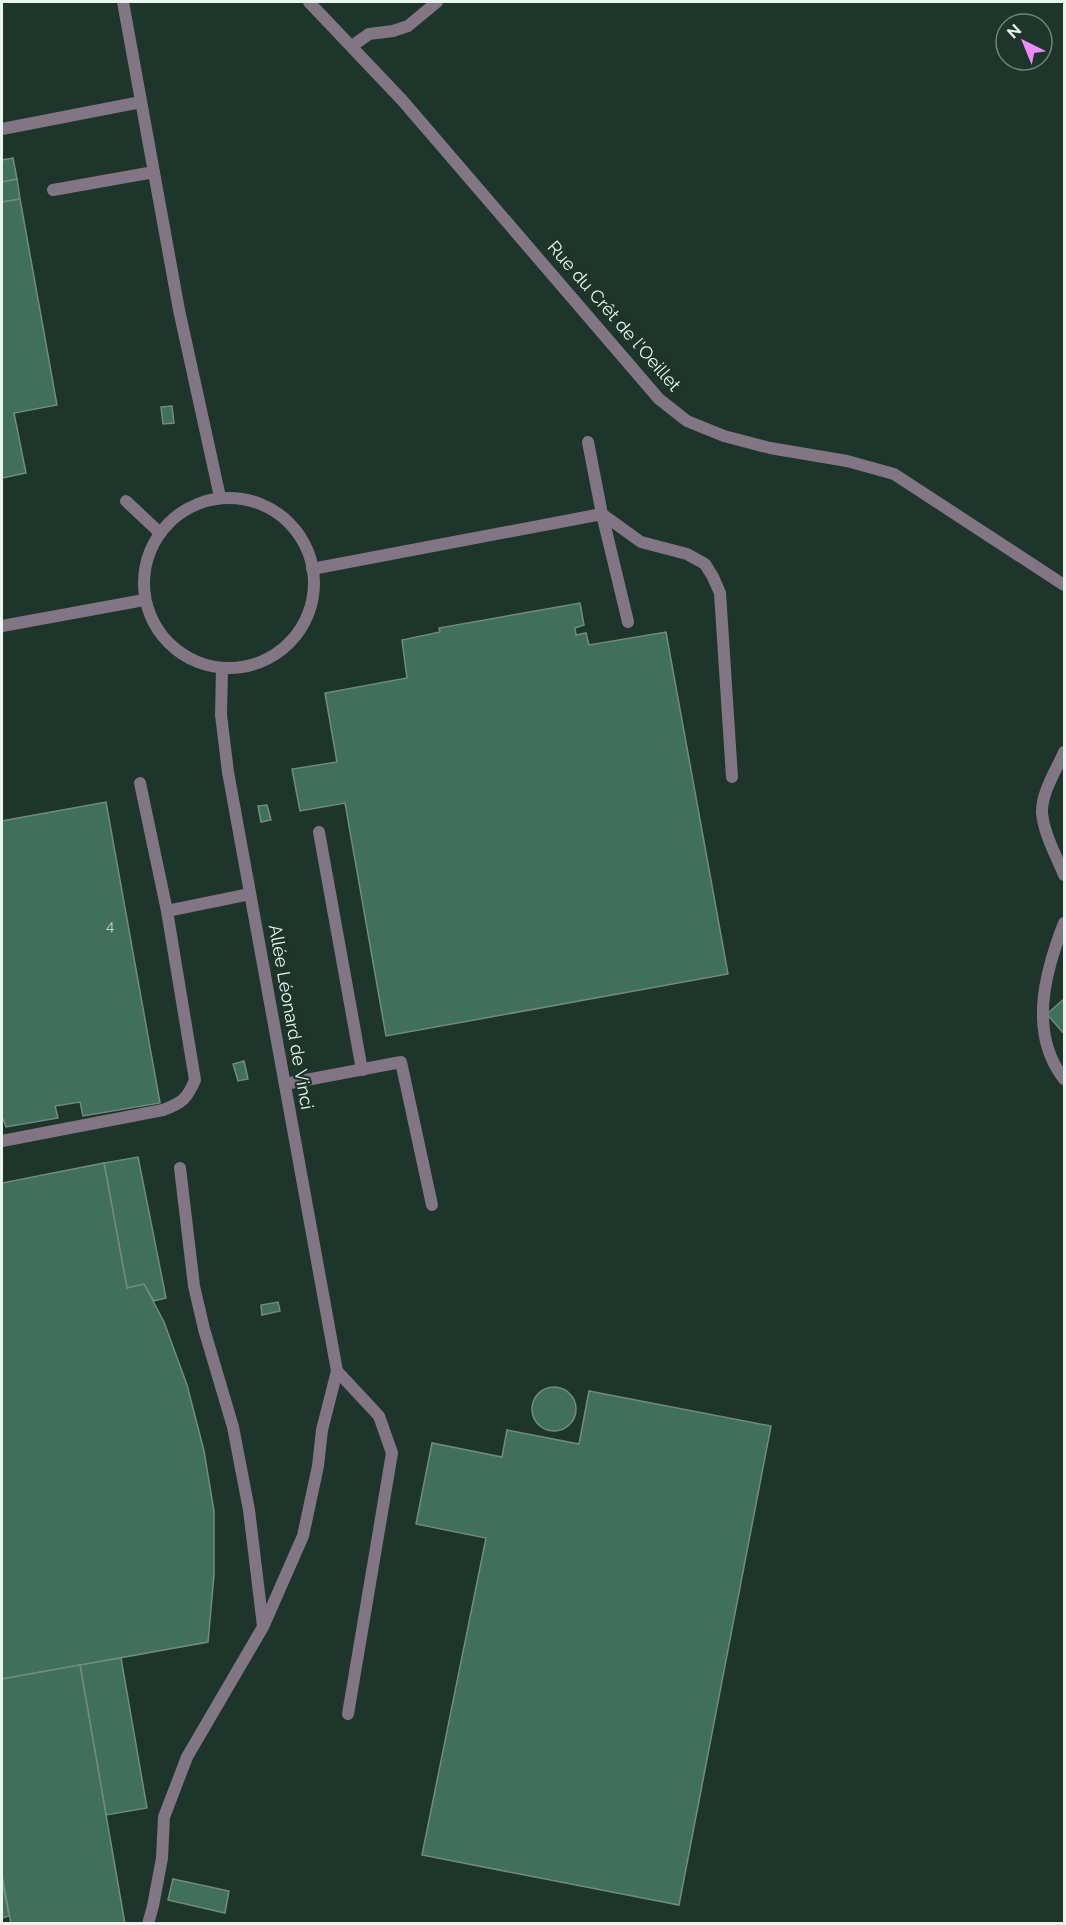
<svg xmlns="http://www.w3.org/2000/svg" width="1066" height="1925" viewBox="0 0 1066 1925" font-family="Raleway,sans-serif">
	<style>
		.building { fill: #406f5b; stroke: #718c7f; stroke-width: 1.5 }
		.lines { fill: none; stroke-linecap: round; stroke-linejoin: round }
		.service { stroke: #827584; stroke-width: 12 }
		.minor { stroke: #827584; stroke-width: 12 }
		.labels { text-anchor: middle; stroke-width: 4.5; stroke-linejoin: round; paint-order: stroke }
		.number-label { font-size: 15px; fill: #bed4ca }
		.street-label { font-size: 18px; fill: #e8f6ef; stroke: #1e352b }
	</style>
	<rect width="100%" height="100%" fill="#1e352b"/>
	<g class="building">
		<path d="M13,158L17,179L2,182V160Z"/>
		<path d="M17,179L20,199L2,202V182Z"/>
		<path d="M20,199L57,405L14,413L26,473L2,478V202Z"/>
		<path d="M172,406L174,423L163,424L161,407Z"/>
		<path d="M580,603L584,625L575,628L576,635L586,633L589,645L666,632L728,974L386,1036L345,803L300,811L292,769L337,762L325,693L407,678L402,640L440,632L439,628Z"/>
		<path d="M106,802L160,1103L83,1116L80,1102L55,1106L58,1118L6,1127L2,1116V821Z"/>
		<path d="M267,805L271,820L261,822L258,806Z"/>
		<path d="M1064,999V1034L1047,1014Z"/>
		<path d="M244,1061L248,1079L238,1081L233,1064Z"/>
		<path d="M138,1157L166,1298L154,1301L144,1284L127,1288L104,1163Z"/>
		<path d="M104,1163L127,1288L144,1284L164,1322L187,1385L204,1451L214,1511V1575L208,1642L2,1679V1183Z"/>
		<path d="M278,1302L280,1311L262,1315L261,1305Z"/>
		<circle cx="554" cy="1409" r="22"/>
		<path d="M589,1391L771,1426L679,1905L422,1855L486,1538L416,1524L432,1443L502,1457L507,1430L579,1444Z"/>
		<path d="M121,1658L147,1808L106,1815L80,1665Z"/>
		<path d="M80,1665L125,1924H11L2,1874V1679Z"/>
		<path d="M173,1879L229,1891L225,1913L168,1900Z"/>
		<path d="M2,1880L9,1916L2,1918Z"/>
	</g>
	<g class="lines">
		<g class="service">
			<path d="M123,2L179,310L220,497"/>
			<path d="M352,46L369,34L393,31L408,26L437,2"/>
			<path d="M2,129L141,102"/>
			<path d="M53,190L154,172"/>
			<path d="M588,442L602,514L628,622"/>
			<path d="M126,501L160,533"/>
			<path d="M312,569L602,514L641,542L687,554L705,564L713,577L720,593L732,777"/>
			<path d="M1064,752C1057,769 1041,793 1042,813C1044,834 1056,855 1064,875"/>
			<path d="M140,783L167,911"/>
			<path d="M319,832L362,1070"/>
			<path d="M1064,923C1045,972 1028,1033 1064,1079"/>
			<path d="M285,1084L401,1062L432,1205"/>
			<path d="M2,1141L163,1110C182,1103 187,1099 195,1080L167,911L250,894"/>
			<path d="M180,1168L194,1286L204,1329L233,1427L249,1510L263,1626"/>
			<path d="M337,1371L379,1416L392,1453L348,1714"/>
			<path d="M148,1924L153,1906L162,1858L164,1817L187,1757L263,1627L303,1536L318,1466L322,1430L337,1371"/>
		</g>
		<g class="minor">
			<path d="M309,2L402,100L659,399L687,421L724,436L770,448L847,461L894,474L1064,585"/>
			<circle cx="229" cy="583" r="85"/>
			<path d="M2,626L144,600"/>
			<path d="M222,669L221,715L228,772L337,1371"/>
		</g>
	</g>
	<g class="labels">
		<g class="number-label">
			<text x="110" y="931">4</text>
		</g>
		<g class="street-label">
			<text transform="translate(614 316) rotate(49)" y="6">Rue du Crêt de l'Oeillet</text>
			<text transform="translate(291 1017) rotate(80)" y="6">Allée Léonard de Vinci</text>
		</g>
	</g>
	<rect width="1066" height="1925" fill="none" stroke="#e8f6ef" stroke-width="6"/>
	<g transform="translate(1024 42) rotate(317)"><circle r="28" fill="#1e352b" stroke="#6f8279" stroke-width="1.5"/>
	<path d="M0-4.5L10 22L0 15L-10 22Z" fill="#ec8cfb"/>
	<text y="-9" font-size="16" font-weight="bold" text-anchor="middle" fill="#e8f6ef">N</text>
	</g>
</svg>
